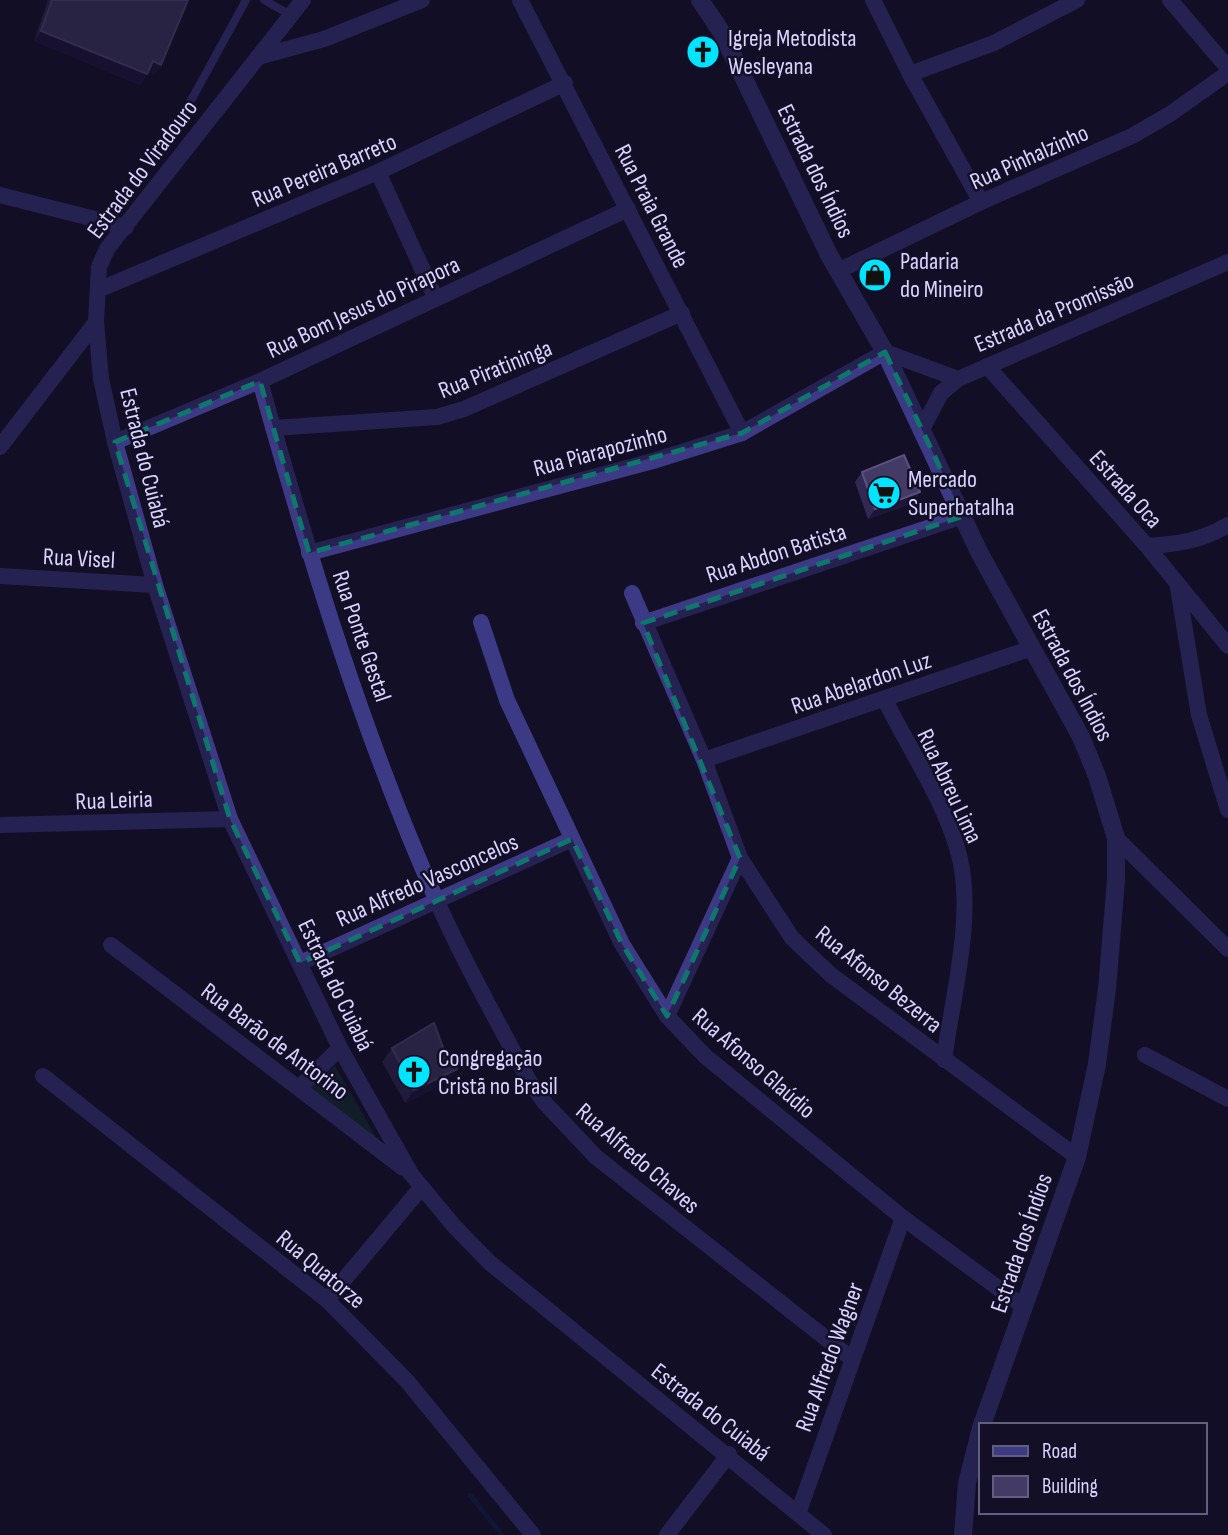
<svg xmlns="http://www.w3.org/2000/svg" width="1228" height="1535" viewBox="0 0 1228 1535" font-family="'Sofia Sans Condensed',sans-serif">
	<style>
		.park { fill: #12302f }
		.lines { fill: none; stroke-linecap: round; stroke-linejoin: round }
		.stream { stroke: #0c2248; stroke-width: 4.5 }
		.service { stroke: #3d3a85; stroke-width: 8 }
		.minor { stroke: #3d3a85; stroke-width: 16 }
		.tertiary { stroke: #3d3a85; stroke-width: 18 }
		.wall { fill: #312854 }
		.shaded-wall { fill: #1d163a }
		.building { fill: #433a66; stroke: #5a527e; stroke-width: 2 }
		.marked { fill: none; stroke: #0f766e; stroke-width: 5; stroke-dasharray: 14 9; stroke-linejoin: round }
		.labels { text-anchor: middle; stroke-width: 5; stroke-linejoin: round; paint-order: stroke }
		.poi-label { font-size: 24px; fill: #d9d4ff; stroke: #130f26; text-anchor: start }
		.street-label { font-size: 24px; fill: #d9d4ff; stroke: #130f26 }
	</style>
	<rect width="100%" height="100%" fill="#130f26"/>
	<path class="park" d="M335,1066L382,1147L308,1090Z"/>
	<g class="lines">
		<path class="stream" d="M470,1495L502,1535"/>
		<g class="service">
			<path d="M264,0L291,15"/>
			<path d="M188,106L246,0"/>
		</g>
		<g class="minor">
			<path d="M303,0L107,249L99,267L96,322L101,379L115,442L155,585L230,819L340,1048L411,1174L454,1226L489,1262L824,1535"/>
			<path d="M520,0L742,433"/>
			<path d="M873,0L910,74L981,202"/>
			<path d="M1170,0L1228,68"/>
			<path d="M258,57L324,39L422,0"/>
			<path d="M910,74L994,43L1077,0"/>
			<path d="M378,172L435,297"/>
			<path d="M0,195L126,227"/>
			<path d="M840,270L981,202L1132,136L1170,114L1228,73"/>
			<path d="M98,290L378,172L565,83"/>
			<path d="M987,366L1147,546L1228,646"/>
			<path d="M260,381C309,556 362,733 436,899C463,961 497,1020 528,1079L544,1102L596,1157L852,1359"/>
			<path d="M273,428L437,417L464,409L682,313"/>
			<path d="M921,431L941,393L958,379L1228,262"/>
			<path d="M115,442L260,381L628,209"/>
			<path d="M0,447L96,322"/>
			<path d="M1147,546C1178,544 1201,541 1228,525"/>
			<path d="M309,553L653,461L742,433L885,352L958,379"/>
			<path d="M0,576L155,585"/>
			<path d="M1178,588L1199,715L1228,810"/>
			<path d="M632,593L704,760L740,858L792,938L831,975L1077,1157"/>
			<path d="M481,622L507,700L622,944L667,1016L705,1056L903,1218L1024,1307"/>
			<path d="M643,623L963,516"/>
			<path d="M885,700C910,751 947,804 960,859C974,919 952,999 944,1060"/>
			<path d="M704,760L1032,648"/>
			<path d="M0,825L230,819"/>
			<path d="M1116,838L1228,949"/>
			<path d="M111,945L403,1168"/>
			<path d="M300,963L572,839"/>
			<path d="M667,1016L740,858"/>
			<path d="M1145,1055L1228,1099"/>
			<path d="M43,1076L327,1300L407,1381L533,1535"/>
			<path d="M299,1088L340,1048"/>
			<path d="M327,1300L421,1188"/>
			<path d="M799,1511L903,1218"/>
			<path d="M667,1535L729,1454"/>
		</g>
		<g class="tertiary">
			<path d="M700,0L722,33L829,255L885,352L979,552L1081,737L1097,776L1116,838V880L1107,989L1097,1064L1077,1157L982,1425"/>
			<path d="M963,1535L967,1483L981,1428"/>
		</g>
	</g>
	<g class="wall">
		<path d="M48,0H188L161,65L154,75L148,73L140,85L34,41Z"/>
		<path d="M862,472L920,492L913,503L868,519L855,482Z"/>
		<path d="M392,1048L447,1082L405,1103L382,1062Z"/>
	</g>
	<g class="shaded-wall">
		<path d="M41,31L147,74L140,85L34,41Z"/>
		<path d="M153,61L161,65L154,75L145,72Z"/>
		<path d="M920,492L913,503L868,519L875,509Z"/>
		<path d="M457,1069L447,1082L405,1103L414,1090Z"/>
	</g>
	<g class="building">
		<path d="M52,0H188L161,65L153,61L147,74L41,31Z"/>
		<path d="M904,455L920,492L875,509L862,472Z"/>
		<path d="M434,1023L443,1047L457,1069L414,1090L392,1048Z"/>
	</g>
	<path d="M0 0H1228V1535H0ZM885,352L963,516L643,623L740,858L667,1016L622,944L572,839L300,963L230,819L115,442L260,381L309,553L742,433Z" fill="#130f26" fill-opacity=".55" fill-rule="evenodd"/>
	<path class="marked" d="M885,352L963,516L643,623L740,858L667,1016L622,944L572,839L300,963L230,819L115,442L260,381L309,553L742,433Z"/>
	<defs>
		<symbol id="church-disc" viewBox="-11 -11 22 22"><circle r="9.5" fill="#00e5ff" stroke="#130f26"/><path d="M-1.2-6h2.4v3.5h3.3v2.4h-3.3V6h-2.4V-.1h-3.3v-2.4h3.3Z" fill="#111"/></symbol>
		<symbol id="shop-disc" viewBox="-11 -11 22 22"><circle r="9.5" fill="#00e5ff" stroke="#130f26"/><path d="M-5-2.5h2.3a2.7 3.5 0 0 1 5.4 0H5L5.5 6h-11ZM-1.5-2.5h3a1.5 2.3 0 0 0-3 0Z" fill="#111"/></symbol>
		<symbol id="supermarket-disc" viewBox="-11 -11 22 22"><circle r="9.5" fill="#00e5ff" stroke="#130f26"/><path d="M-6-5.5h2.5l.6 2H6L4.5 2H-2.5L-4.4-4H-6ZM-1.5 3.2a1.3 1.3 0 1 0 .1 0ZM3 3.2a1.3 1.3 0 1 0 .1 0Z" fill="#111"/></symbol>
	</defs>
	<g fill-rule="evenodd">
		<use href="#church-disc" x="684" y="33" width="38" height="38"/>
		<use href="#shop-disc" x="856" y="256" width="38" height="38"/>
		<use href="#supermarket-disc" x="865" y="474" width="38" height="38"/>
		<use href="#church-disc" x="395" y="1053" width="38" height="38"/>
	</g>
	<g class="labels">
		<g class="poi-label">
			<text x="728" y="46">Igreja Metodista<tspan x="728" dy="28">Wesleyana</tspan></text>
			<text x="900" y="269">Padaria<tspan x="900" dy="28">do Mineiro</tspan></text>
			<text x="908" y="487">Mercado<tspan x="908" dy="28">Superbatalha</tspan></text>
			<text x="438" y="1066">Congregação<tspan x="438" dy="28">Cristã no Brasil</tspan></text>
		</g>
		<g class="street-label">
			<text transform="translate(1029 157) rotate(-24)" y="8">Rua Pinhalzinho</text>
			<text transform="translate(142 169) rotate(-53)" y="8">Estrada do Viradouro</text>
			<text transform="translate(324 170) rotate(-23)" y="8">Rua Pereira Barreto</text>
			<text transform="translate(816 171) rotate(64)" y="8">Estrada dos Índios</text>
			<text transform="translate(652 206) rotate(63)" y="8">Rua Praia Grande</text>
			<text transform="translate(363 307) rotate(-25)" y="8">Rua Bom Jesus do Pirapora</text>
			<text transform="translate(1054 312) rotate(-23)" y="8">Estrada da Promissão</text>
			<text transform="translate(495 369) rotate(-22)" y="8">Rua Piratininga</text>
			<text transform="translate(600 451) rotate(-15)" y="8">Rua Piarapozinho</text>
			<text transform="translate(145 458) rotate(76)" y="8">Estrada do Cuiabá</text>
			<text transform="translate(1126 489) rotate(48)" y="8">Estrada Oca</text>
			<text transform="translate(776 553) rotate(-18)" y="8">Rua Abdon Batista</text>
			<text transform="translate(79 558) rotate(3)" y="8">Rua Visel</text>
			<text transform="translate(362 636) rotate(71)" y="8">Rua Ponte Gestal</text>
			<text transform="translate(1073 675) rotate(62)" y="8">Estrada dos Índios</text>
			<text transform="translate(861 683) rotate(-19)" y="8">Rua Abelardon Luz</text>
			<text transform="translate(950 786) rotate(65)" y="8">Rua Abreu Lima</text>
			<text transform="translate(114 800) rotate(-2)" y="8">Rua Leiria</text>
			<text transform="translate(427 880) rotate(-24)" y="8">Rua Alfredo Vasconcelos</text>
			<text transform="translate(879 979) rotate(39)" y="8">Rua Afonso Bezerra</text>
			<text transform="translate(336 985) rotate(64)" y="8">Estrada do Cuiabá</text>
			<text transform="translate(275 1041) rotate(37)" y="8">Rua Barão de Antorino</text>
			<text transform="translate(754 1063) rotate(41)" y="8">Rua Afonso Glaúdio</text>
			<text transform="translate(638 1158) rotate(41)" y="8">Rua Alfredo Chaves</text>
			<text transform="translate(1021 1243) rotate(-71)" y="8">Estrada dos Índios</text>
			<text transform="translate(321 1269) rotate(40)" y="8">Rua Quatorze</text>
			<text transform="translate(829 1357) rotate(-70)" y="8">Rua Alfredo Wagner</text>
			<text transform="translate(711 1412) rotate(38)" y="8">Estrada do Cuiabá</text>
		</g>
	</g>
	<rect x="979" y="1423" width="228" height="91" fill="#130f26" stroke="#625e7d" stroke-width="2"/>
	<rect x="993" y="1446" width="35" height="10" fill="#3d3a85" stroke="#625e7d" stroke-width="2"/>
	<text x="1042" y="1458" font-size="21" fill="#d9d4ff">Road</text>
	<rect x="993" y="1476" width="35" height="21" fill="#433a66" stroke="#625e7d" stroke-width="2"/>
	<text x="1042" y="1493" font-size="21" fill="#d9d4ff">Building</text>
</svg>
